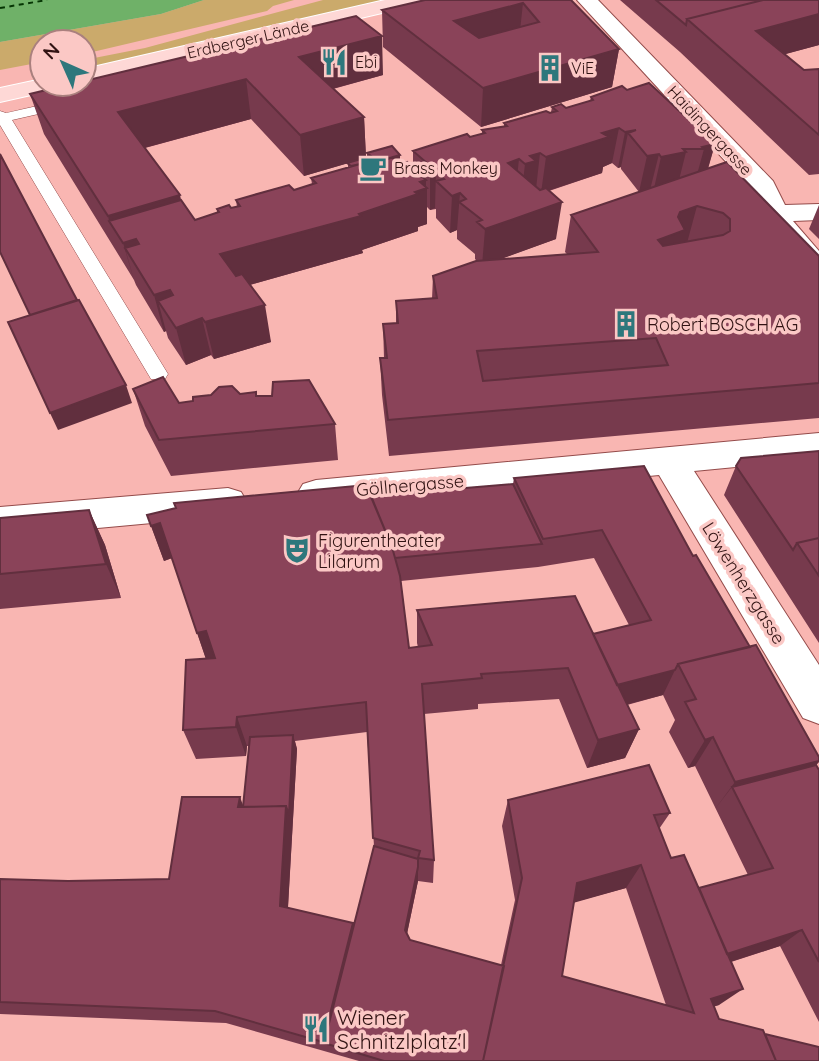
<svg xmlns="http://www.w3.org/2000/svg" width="819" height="1061" viewBox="0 0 819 1061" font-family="Quicksand,sans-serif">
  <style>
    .green { fill: #cbaa6b }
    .water { fill: #6fb168 }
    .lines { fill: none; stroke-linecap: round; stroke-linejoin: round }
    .ferry { stroke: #053503; stroke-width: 2; stroke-dasharray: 5 4.5; stroke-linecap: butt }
    .service-casing { stroke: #944b4a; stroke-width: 1 }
    .minor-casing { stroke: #944b4a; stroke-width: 2 }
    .primary-casing { stroke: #fff; stroke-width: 2 }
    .service { fill: #fff; fill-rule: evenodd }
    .minor { fill: #fff; fill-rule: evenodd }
    .primary { fill: #fed8d6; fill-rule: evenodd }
    .wall { fill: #773a4d; fill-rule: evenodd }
    .shaded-wall { fill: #612f3e }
    .building { fill: #8a4359; stroke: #612f3e; stroke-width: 2; fill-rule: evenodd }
    .labels { text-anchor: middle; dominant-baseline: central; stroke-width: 7; stroke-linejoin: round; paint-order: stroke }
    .far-street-label { font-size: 16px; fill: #311313; stroke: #fbc8c5 }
    .far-poi-label { font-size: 16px; fill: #311313; stroke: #fbc8c5; text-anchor: start }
    .poi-label { font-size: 18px; fill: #311313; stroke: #fbc8c5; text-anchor: start }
    .street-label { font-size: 18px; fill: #311313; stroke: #fbc8c5 }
    .near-poi-label { font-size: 21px; fill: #311313; stroke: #fbc8c5; text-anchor: start }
  </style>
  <rect width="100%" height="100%" fill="#f9b6b2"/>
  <!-- green -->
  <path class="green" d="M204,0H294L273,6L267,11L84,54V42H42V62L0,70V42L161,14Z
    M323,0H384L84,70V60L145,48Z"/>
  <!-- water -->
  <path class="water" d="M0,0H204L161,14L0,42Z"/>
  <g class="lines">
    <!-- ferry -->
    <path class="ferry" d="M0,8L47,0"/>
    <defs>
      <path id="service" d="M64,100L71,104L69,107L12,120L168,374L165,379H151L0,125V111L6,113Z"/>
      <path id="minor" d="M577,0H598L773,181L785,205L819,204V220L793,221L819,251V277L809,274L776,238L759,214L751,189Z
        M819,433V459L694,471L819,665V724L803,718L659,475L316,508L303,504L297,494L303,484L316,480Z
        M228,488L241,492L247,502L241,512L228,516L0,537V507Z"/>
      <path id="primary" d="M385,0H422L419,4L412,6L84,83V69Z
        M42,79V84H62L58,89L0,102V88Z"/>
    </defs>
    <!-- service casing -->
    <use href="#service" class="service-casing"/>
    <!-- minor casing -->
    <use href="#minor" class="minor-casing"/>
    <!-- primary casing -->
    <use href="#primary" class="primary-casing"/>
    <!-- service -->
    <use href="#service" class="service"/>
    <!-- minor -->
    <use href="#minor" class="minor"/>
    <!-- primary -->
    <use href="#primary" class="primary"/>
  </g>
  <!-- wall -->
  <path class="wall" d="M571,0L619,49L612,87L481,127L383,47L382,10Z
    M620,0H819V45L785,54L804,70L819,69V174L809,175L680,52Z
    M383,75L333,89L364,117L366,157H367V153L413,168V176V151L470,137L482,134V130L504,126V123L551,112L552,107L566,108L590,101L591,97L715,144L708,169L819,256V418L389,456L382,395L380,358H384L383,324L396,323V301L432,299L433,276L477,261L475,259V254L457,239V230L450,233L436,218V209L430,210L427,207V224L418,227V231L362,250L363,253L250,285L271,342L214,359L211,355L186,365L168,338L166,331L164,332L136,285L134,280L44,134L30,94L71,84ZM251,119L304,176L348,163V167L311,178L312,184L294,190L236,200L237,207L231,208L217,209V213L195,220L145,148ZM612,163L618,168L621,167V169L639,192L571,215L565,252L567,254L500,259L556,239L549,191L602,173L603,167Z
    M819,205V239L809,229Z
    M133,389L179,403L240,394L256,396L335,424L338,460L171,476L145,426Z
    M819,451V643L724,495L736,466Z
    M514,478L693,556L819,770V1022L780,946L731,962L719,1005L714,1006L719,1019L765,1034L819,1061H359L226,1023L0,1014V879L68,881L169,879L243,806L249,746H247L246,756L196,759L183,730L206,659L172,558L164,561L147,515L513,484ZM594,558L629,625L593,634L417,610V643L418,647L409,648L401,581L538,567ZM663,695L675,720L669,732L688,768L695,766L748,875L699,888L671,858L659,829L670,813L508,800L502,826L515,900L501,965L410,940L407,934L418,881L433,883L434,860L424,714L478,709V704L559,699L587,768L625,758L639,729L627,705ZM367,732L374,846L354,926L288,908L297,749L295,741ZM626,888L666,1005L562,976L574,902Z
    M89,510L105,545L121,598L0,609V518Z"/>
  <!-- shaded-wall -->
  <path class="shaded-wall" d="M785,0H819V45L746,65L755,33Z
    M523,3L519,40L453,58L454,21Z
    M382,36L383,75L302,97L299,57Z
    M619,49L612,87L481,127L483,88Z
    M246,79L251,119L129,152L118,112Z
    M364,117L366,158L304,176L300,135Z
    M619,128L612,163L603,167L602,173L541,193L546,157L602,133Z
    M636,130L628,133L621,167L618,168L625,132Z
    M715,144L704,181L695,182L704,149L702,147Z
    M686,152L677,188L653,193L661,157Z
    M540,153L536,189L521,200L525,164L530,156Z
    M659,154L650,190L639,192L647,156Z
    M400,155V164L354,169Z
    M519,159L515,196L508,163Z
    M413,168V196L420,182L426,180V188H427V224L418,227V231L362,250L363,253L228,291L220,254L359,214L407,170Z
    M436,172L435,208L430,210V173Z
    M460,193L457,230L450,233L452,196Z
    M180,195L189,236L139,244L136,239L146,276L125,248L134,280L123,243L109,221L108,216Z
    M562,202L556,239L482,266L485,229Z
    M697,206L687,243L675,267L658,240L678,217L680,212Z
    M170,290L180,326L202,318L211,355L186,365L176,328L158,301L166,331L164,332L154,295Z
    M265,305L271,342L214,359L205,322Z
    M126,385L132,403L58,430L50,413Z
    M89,510L105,545L121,598L106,564Z
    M160,523L172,558L164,561L151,526Z
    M206,631L217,663L208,665L197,633Z
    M675,670L663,695L605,710L614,686Z
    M237,717L247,746L246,756L236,727Z
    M639,729L625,758L587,768L598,740Z
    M293,735L297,749L287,923L280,906L286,806Z
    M713,737L695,766L688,768L705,740Z
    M819,761V762L796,788L732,787L715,809L735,782Z
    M240,797L247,816L238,807Z
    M641,865L626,888L566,905L577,883Z
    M418,867V881L405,943V930Z
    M353,923L356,939L324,1043L323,1042Z
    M802,930L780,946L705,970L723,955Z
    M743,989L719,1005L694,1013L711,999Z"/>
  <!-- building -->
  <path class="building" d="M425,0H571L619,49L483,88L382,10ZM523,3L539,22L479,38L454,21Z
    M656,0H763L687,19L686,25Z
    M763,0H819V14L756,31L804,70L819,69V135L687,19Z
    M356,16L382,36L299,57L364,117L300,135L246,79L118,112L180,195L108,216L30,94L71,84H84V81Z
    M649,83L715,144L702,147L704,149H683L686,152L661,157L659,154L647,156L628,133L636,130L625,132L619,128L602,133L609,137L546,157L540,153L530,156L536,161L525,164L519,159L508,163L540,190L546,188L562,202L485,229L477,222L482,220L459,202L466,199L460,193L452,196L436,181L444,179L436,172L430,173L421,165L427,163L413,151L467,134L470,137L485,133L482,130L507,126L504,123L546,111L550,113L557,111L552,107L561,104L566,108L593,100L591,97L622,86L627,90Z
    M392,146L400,155L363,166L360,164L351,166L347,163L371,156L367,153Z
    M0,154L77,300L30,315L0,252Z
    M393,157L401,164L407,162L413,168L407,170L414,177L420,175L426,180L420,182L427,188L415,192L418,194L359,214L361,216L220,254L236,276L242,274L265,305L205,322L202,318L176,328L158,301L173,295L170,290L154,295L125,248L139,244L136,239L123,243L109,221L181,200L195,220L219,212L217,209L229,205L231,208L240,206L236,200L289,185L294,190L316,183L311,178L360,164L365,168Z
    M727,162L819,256V383L388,420L380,358H387L383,324L398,323L396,301L437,298L433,276L476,261L598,252L571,215ZM697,206L723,213L730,219V231L723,235L663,246L658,240L685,230L678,217L680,212ZM656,338L668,365L483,381L477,351Z
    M79,300L126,385L50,413L8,322Z
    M163,377L179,403L193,401V397L211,395L219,387L232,386L240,394L256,392V396H272L273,382L309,380L335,424L159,440L133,389Z
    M819,451V538L797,543L793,550L736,466L741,458Z
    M644,466L693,556L696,555L750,647L678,664L675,670L617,685L593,634L651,620L602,530L543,539L514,478Z
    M513,484L542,544L395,558L392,547L371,496Z
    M366,485L392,547L400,576L409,648L432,645L417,610L575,596L639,729L598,740L568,668L481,674L482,678L422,684L434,860L418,858L420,851L373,838L366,702L237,717L236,727L183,730L186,660L215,658L206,631L197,633L160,523L151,526L147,515L176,508L174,503Z
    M89,510L106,564L0,574V518Z
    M819,538V576L797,543Z
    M756,645L819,757V761L735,782L713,737L705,740L685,702L696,699L678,664Z
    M293,735L289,815L286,806L243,807L250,737Z
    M649,765L670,813L654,815L671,858L684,855L743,989L711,999L719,1019L763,1030L776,1061H483L522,878L508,800ZM641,865L694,1013L562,976L577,883Z
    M816,765L819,770V962L802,930L727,954L699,888L773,868L732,787Z
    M182,797H240L238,807L286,806L280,906L353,923L323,1042L215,1011L0,1002V879L68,881L169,879Z
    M374,846L418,859V867L405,930L410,940L504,966L483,1061H384L324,1043Z
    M765,1034L819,1047V1061H776Z"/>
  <!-- icons -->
  <defs>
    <symbol id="restaurant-bare" viewBox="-9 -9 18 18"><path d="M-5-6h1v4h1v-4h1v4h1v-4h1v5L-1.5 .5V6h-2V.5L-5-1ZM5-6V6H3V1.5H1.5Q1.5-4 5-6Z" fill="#2e777c" stroke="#fbc8c5" stroke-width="2.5" paint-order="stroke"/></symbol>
    <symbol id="building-bare" viewBox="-9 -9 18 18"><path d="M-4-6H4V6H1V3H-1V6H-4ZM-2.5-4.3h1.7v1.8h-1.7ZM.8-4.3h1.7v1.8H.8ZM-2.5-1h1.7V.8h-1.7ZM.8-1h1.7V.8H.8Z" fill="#2e777c" stroke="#fbc8c5" stroke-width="2.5" paint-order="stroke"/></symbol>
    <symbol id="cafe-bare" viewBox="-9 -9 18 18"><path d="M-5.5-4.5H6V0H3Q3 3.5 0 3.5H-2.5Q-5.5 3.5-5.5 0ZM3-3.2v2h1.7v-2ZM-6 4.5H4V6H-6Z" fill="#2e777c" stroke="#fbc8c5" stroke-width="2.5" paint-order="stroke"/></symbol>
    <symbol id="theatre-bare" viewBox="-9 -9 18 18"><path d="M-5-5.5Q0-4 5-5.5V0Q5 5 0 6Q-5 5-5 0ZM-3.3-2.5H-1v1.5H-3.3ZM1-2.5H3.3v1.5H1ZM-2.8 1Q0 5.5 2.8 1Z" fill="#2e777c" stroke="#fbc8c5" stroke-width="2.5" paint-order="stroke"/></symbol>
  </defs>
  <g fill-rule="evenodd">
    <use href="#restaurant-bare" x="315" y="43" width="38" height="38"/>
    <use href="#building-bare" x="531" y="49" width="38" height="38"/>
    <use href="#cafe-bare" x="354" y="149" width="38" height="38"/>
    <use href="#building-bare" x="607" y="305" width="38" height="38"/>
    <use href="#theatre-bare" x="278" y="531" width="38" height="38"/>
    <use href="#restaurant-bare" x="297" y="1010" width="38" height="38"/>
  </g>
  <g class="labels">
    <!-- far-street labels -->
    <g class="far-street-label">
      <text transform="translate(248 39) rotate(-13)">Erdberger Lände</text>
      <text transform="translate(710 130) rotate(47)">Haidingergasse</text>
    </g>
    <!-- far-poi labels -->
    <g class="far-poi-label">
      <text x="355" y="62">Ebi</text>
      <text x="571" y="68">ViE</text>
      <text x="394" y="168">Brass Monkey</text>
    </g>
    <!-- poi labels -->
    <g class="poi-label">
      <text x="647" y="324">Robert BOSCH AG</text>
      <text x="318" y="540">Figurentheater<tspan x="318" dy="21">Lilarum</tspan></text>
    </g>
    <!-- street labels -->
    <g class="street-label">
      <text transform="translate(410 485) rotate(-5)">Göllnergasse</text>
      <text transform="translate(744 583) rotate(58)">Löwenherzgasse</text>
    </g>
    <!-- near-poi labels -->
    <g class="near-poi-label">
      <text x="337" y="1017">Wiener<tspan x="337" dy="24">Schnitzlplatz'l</tspan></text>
    </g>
  </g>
  <!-- north arrow -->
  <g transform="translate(63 63) rotate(315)"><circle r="33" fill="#fbc8c5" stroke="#aa807e" stroke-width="2"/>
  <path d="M0-5L12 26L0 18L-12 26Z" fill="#2e777c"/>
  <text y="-10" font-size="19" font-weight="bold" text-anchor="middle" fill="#311313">N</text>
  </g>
</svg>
